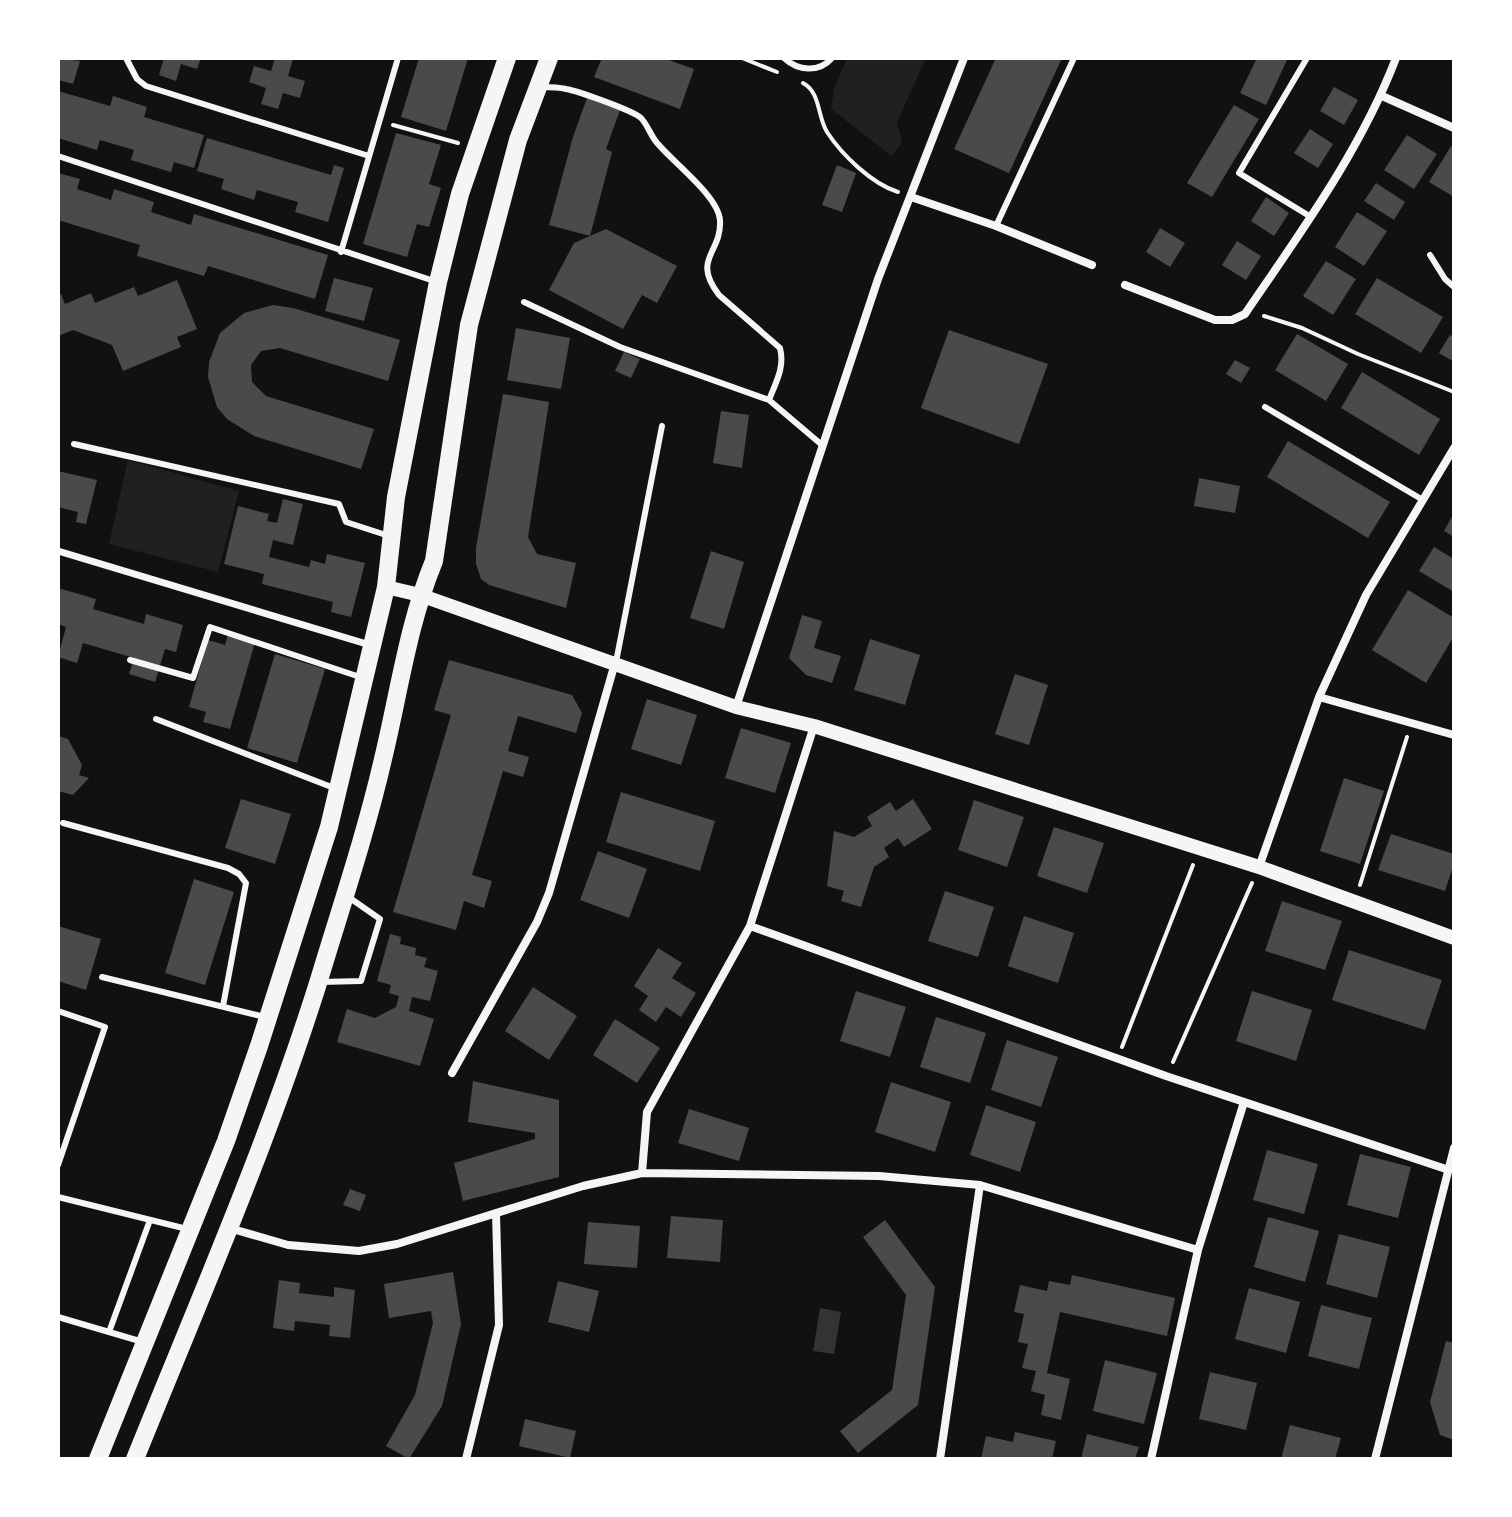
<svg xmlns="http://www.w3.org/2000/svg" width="1512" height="1517" viewBox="0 0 1512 1517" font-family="Rubik,sans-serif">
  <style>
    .green { fill: #202020 }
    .water { fill: #333 }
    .building { fill: #4a4a4a }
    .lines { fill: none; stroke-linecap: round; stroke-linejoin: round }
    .path { stroke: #f5f5f5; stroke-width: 4 }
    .service { stroke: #f5f5f5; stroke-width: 6 }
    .pedestrian { stroke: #f5f5f5; stroke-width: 7 }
    .minor { stroke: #f5f5f5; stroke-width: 8 }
    .tertiary { stroke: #f5f5f5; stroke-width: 14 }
    .primary { stroke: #f5f5f5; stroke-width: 18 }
  </style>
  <rect width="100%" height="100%" fill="#111"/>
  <!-- green -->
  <path class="green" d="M847,58H926L897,122L902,142L892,156L831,109L834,89Z
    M128,460L239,491L218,572L109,544Z"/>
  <!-- water -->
  <path class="water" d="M820,1308L841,1312L834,1354L813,1351Z"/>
  <!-- building -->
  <path class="building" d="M58,58L80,61L73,84L58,80Z
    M164,58H201L197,69L181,64L176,81L159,75Z
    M275,58L293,59L288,76L305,81L300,98L283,93L278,109L261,104L266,88L249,82L254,66L271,71Z
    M419,58H468L446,131L401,117Z
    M602,58H663L694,69L680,109L594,77Z
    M996,58H1062L1009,173L954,149Z
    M1257,58H1288L1266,105L1240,93Z
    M1334,87L1358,100L1344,125L1320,111Z
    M58,91L110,106L113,96L147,107L144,117L204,135L194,168L174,162L171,172L131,160L134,150L100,140L97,150L58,138Z
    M587,98L620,110L606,149L612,152L590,236L549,225L573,137Z
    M1234,105L1259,119L1212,197L1187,183Z
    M1310,129L1333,144L1318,168L1294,153Z
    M396,133L441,145L429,184L441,188L429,227L417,224L407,257L363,244Z
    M1407,135L1437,154L1414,189L1384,170Z
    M207,138L331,175L334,165L344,168L328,222L295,212L298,202L257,190L254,200L221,189L224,179L197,171Z
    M1451,146L1454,148V197L1429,182Z
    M837,165L856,173L842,212L822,205Z
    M58,173L80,179L77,189L111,200L114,189L154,202L151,212L191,225L194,214L328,255L315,299L208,266L204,276L137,256L140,245L58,220Z
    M1376,183L1405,202L1394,220L1364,201Z
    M1266,197L1289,213L1274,236L1251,221Z
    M1357,212L1387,231L1364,266L1335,247Z
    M1160,228L1185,243L1170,267L1146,252Z
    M606,229L677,266L657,303L642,295L623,329L549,290L574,243Z
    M1237,241L1261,256L1246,280L1222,265Z
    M1326,261L1356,279L1333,315L1303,296Z
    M334,278L373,288L364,321L325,311Z
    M1377,278L1443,317L1421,353L1355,314Z
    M177,280L197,329L177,337L181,347L123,371L112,345L73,330L58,336V296L61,294L65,304L91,293L95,303L134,287L138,296Z
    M273,305L293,308L400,340L388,381L280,348L261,351L251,365L252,382L266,396L374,429L361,469L254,436L227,419L217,407L208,377L209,362L220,333L244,313Z
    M516,328L570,338L561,389L507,380Z
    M949,330L1048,364L1019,444L921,408Z
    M1297,334L1348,364L1326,401L1275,370Z
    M1450,335L1454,337V362L1439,353Z
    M624,352L640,359L631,378L615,371Z
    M1235,360L1250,368L1241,383L1226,374Z
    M1362,372L1440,419L1419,455L1341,408Z
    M503,394L549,402L528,537L537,554L576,563L566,608L489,585L481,579L476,564V548Z
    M721,411L749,415L742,468L713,463Z
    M1288,441L1390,502L1368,538L1267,477Z
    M58,471L97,480L86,524L76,522L78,512L58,507Z
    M1199,478L1240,486L1235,513L1194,506Z
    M283,499L303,504L293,545L273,540L269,557L309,567L311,560L325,564L327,554L365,563L351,617L331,612L333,602L262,584L264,574L224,564L238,506L269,514L267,521L277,523Z
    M1454,513V537L1444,531Z
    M1434,547L1454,559V592L1419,571Z
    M711,551L744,562L724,629L690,618Z
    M58,588L96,599L93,609L144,624L146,614L183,625L176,652L165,649L155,682L129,674L134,658L83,643L77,663L58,657L66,627L58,624Z
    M1408,590L1454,618V636L1426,683L1372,650Z
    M802,615L822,621L814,648L841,656L832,683L806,675L789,658Z
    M228,634L255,642L230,729L203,722L206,712L189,707L208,640L225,645Z
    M870,639L920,655L905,705L854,690Z
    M275,654L325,669L297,763L247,748Z
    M449,660L572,695L582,713L576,733L518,716L508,751L529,757L523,777L503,771L472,875L492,881L484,908L464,901L456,930L393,912L451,715L434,710Z
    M1015,674L1048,685L1029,745L995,734Z
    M647,699L697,715L681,765L631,749Z
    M741,728L791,743L775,793L725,778Z
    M58,736L68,739L82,765L79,775L89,778L73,795L58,791Z
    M1344,778L1384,791L1360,864L1320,851Z
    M621,792L715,821L700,871L606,842Z
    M241,799L291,814L275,864L225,848Z
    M913,799L932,829L904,847L898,838L884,848L889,857L874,867L861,907L841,901L844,891L827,886L834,831L854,837L872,826L867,817L890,802L896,811Z
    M974,800L1024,817L1007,867L958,850Z
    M1054,827L1104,843L1087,893L1037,876Z
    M1391,834L1454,854V863L1445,891L1378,870Z
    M598,851L647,869L629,918L580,900Z
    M194,879L234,892L205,985L165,973Z
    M945,891L994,907L978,957L928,941Z
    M1282,901L1342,921L1325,970L1265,951Z
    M1024,916L1074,933L1058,983L1008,966Z
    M58,926L101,939L86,990L58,981Z
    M390,934L401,937L400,944L416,948L415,955L427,958L424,967L438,971L430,1001L412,997L409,1011L434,1019L420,1066L337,1042L347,1009L375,1018L396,1007L399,996L389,993L391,985L377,981Z
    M658,948L682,963L672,978L696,993L681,1017L666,1007L656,1022L639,1010L648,996L634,986Z
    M1349,950L1442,980L1425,1030L1332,1000Z
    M533,987L577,1016L549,1060L505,1031Z
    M856,991L906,1007L890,1057L840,1041Z
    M1252,991L1312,1010L1296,1061L1236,1041Z
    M936,1017L986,1033L970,1083L920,1067Z
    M615,1019L660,1048L637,1083L593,1055Z
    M1007,1040L1058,1057L1041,1107L991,1090Z
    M473,1081L559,1100V1177L463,1201L454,1163L535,1139V1133L468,1122Z
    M891,1082L951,1102L935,1152L875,1132Z
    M986,1105L1036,1122L1020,1172L970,1155Z
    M689,1109L749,1128L739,1161L678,1143Z
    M1267,1150L1318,1164L1304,1214L1253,1200Z
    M1360,1154L1411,1167L1398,1218L1347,1205Z
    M350,1189L366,1195L360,1211L343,1205Z
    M671,1216L723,1220L720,1262L667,1258Z
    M1268,1217L1319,1231L1305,1282L1254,1267Z
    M885,1220L935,1287L918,1405L858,1453L840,1431L892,1390L906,1295L863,1237Z
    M588,1222L640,1226L637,1268L584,1264Z
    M1339,1234L1390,1247L1377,1298L1326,1284Z
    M453,1272L461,1324L442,1406L409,1459L386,1446L415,1395L433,1323L431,1311L389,1318L384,1284Z
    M1072,1275L1175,1298L1167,1336L1060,1312L1047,1373L1070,1379L1061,1420L1041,1415L1045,1395L1031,1391L1036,1371L1022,1368L1028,1344L1018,1342L1024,1314L1014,1312L1020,1285L1047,1291L1049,1281L1070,1285Z
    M279,1280L300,1283L299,1293L334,1297V1287L355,1290L350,1338L329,1336L330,1325L295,1321L294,1331L273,1328Z
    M558,1281L599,1291L589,1332L548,1322Z
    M1249,1288L1300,1302L1286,1353L1235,1339Z
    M1321,1305L1372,1318L1359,1369L1308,1356Z
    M1446,1341L1454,1343V1440L1440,1435L1430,1402Z
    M1105,1360L1157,1373L1144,1424L1093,1411Z
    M1210,1372L1257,1383L1246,1430L1199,1419Z
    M525,1419L576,1431L570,1458L519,1446Z
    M1290,1425L1341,1438L1335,1459H1281Z
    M1015,1432L1056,1441L1052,1459H981L986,1436L1013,1442Z
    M1087,1434L1139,1447L1135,1459H1081Z"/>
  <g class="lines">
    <!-- path -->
    <path class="path" d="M742,58L777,72
      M803,83C821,93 817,116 827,132C842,155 872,184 898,192
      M393,125L458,143
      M1264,316L1302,328L1358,354L1454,392
      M1360,885L1407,737
      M1122,1047L1193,865
      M1173,1062L1252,883"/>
    <!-- service -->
    <path class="service" d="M126,58L137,79L146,86L369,156
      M784,58C798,71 819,73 832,58
      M1307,58L1239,173L1311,217
      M541,87C550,87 558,87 566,89C578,91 634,111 641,118C648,125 651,137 658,144C674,163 718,196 720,220C722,254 691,258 719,295L780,348C785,367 776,382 769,400
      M58,156L434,281
      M996,226L1074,58
      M341,252L398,58
      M1430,255L1445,279L1454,287
      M524,302L620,347L769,400L822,445
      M1265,407L1423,500
      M74,444L339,504L346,522L389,536
      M130,660L193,678L210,627L363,678
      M616,662L662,426
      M156,719L334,788
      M63,823L228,868L239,874L246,883L223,1006
      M102,977L265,1017
      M321,982L361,981L380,919L347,896
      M58,1011L105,1027L58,1165
      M58,1197L187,1229
      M58,1317L143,1342
      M109,1332L150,1220"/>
    <!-- pedestrian -->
    <path class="pedestrian" d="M58,551L370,645"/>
    <!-- minor -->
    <path class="minor" d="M1382,96L1454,128
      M911,197L996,226L1092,265
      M1125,285L1215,320H1232L1245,314C1300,233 1361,150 1396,58
      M1319,697L1454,735
      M736,707L878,279L964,58
      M1259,867L1319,697L1366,595L1454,448
      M750,926L1166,1076L1449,1170
      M452,1073L537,922L549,893L615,663
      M642,1173L647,1112L750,926L814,726
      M229,1228L288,1245L359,1251L397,1244L583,1186L642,1173L879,1176L980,1185L1198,1250
      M466,1459L499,1325L496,1213
      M940,1459L980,1185
      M1151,1459L1198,1250L1244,1102
      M1375,1459L1454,1148"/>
    <!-- tertiary -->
    <path class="tertiary" d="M386,587L420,595L736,707L814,726L1259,867L1454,938"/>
    <!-- primary -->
    <path class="primary" d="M98,1459L226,1141L259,1046L329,827L386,587L396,497L438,282L460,194L507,58
      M135,1459C199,1300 268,1143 319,980C341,907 366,833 383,759C399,693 408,624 434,561L469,325L518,140L549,58"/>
  </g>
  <!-- border -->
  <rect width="1512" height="1517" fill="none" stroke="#ffffff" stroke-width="120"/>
</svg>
